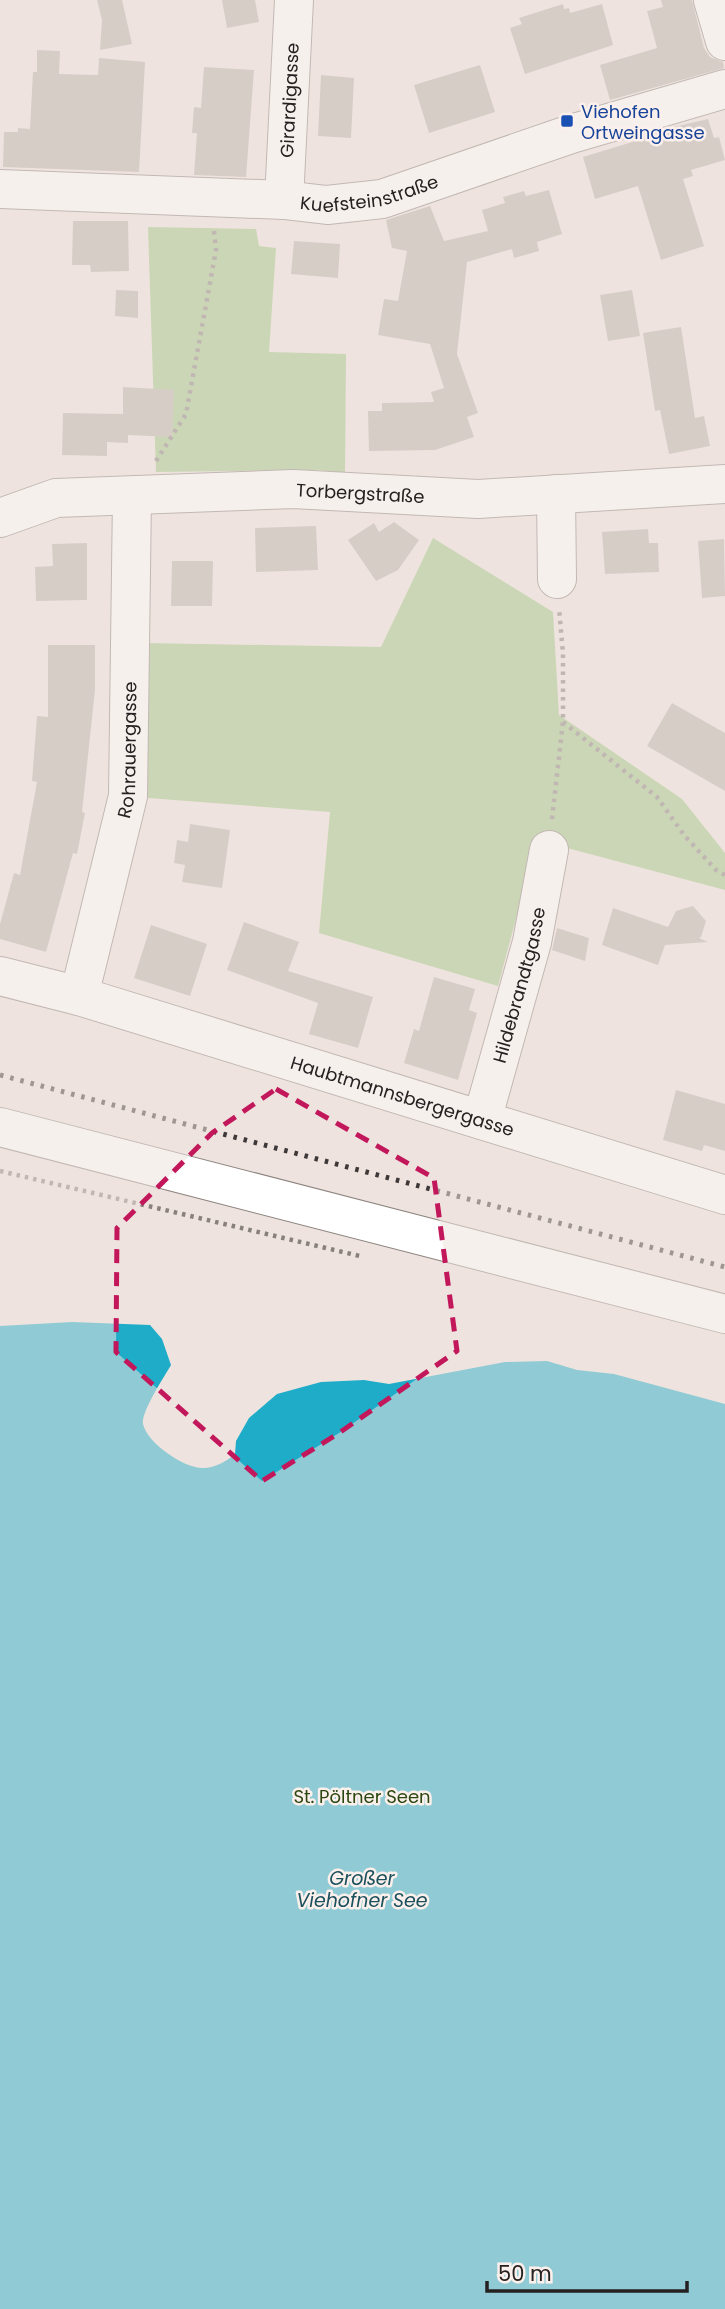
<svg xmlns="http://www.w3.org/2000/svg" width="725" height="2309" viewBox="0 0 725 2309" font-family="Poppins,sans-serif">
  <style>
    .green { fill: #a0c685 }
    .water { fill: #1eacc8 }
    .building { fill: #bbb1ac }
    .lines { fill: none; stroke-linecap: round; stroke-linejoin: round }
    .minor-casing { stroke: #8d847f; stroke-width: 40 }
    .path { stroke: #88807d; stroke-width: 4.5; stroke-dasharray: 3.5 5; stroke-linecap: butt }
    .minor { stroke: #fff; stroke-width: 38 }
    .rail { stroke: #3e3938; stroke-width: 5; stroke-dasharray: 3.5 7; stroke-linecap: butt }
    .marked { fill: none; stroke: #c2185b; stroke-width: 5; stroke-dasharray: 14 9; stroke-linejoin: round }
    .transit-dot { fill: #1a4fb4; stroke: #fbf0ec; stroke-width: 2.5 }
    .labels { text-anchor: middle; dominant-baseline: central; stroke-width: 5; stroke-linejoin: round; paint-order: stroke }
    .street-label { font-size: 18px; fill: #252120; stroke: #fbf0ec }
    .transit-label { font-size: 18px; fill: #164399; stroke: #fbf0ec; text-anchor: start }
    .park-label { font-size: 18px; fill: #2b470f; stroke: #fbf0ec }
    .water-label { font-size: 19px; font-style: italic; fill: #1b505d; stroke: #fbf0ec }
  </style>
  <rect width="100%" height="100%" fill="#eee3de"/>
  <!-- green -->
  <path class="green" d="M148,227L256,229L259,246L276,248L269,352L346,354L345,474L319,470L156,472Z
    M433,538L553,612L559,715L682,799L725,853V890L537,840L498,986L319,933L330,812L148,798L143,643L381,647Z"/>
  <!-- water -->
  <path class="water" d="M72,1322L150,1325L162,1339L171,1365C164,1377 141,1412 143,1424C147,1443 183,1467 201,1468C214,1469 227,1461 235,1454L236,1441L249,1418L277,1394L321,1382L364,1380L389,1384L505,1362L547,1361L577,1370L614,1374L725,1404V2309H0V1326Z"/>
  <!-- building -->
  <path class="building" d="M97,0H122L132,44L100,50L102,20Z
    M222,0H255L259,22L227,28Z
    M661,0H692L704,48L710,57L723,62L724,68L610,100L600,65L657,48L647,11L663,7Z
    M563,4L564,9L569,8L570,13L602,4L613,45L525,74L510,28L522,24L519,18Z
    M37,50L60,51L59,74L98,75L99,58L145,62L139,172L3,167L4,132H18V128L30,129L33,72H37Z
    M480,65L495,112L429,133L414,85Z
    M204,67L254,70L246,177L194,175L197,133H192L194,107L201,108Z
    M321,75L354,78L351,138L318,136Z
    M708,119L714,138L719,137L725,160L691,170L693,176L683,179L704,246L661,260L638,186L595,199L583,157L662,133L661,130Z
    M549,190L562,234L537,242L539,251L514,258L512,249L467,262L457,354L478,413L467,417L474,437L435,450L369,451L368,411H382V403L434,402L431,392L444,388L430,344L378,335L384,299L398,301L407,251L392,248L386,220L430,206L444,241L488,231L482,210L505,203L503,197L524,191L526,196Z
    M73,221H128L129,271L91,272L90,265H72Z
    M294,241L340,244L338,278L291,274Z
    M116,290L138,291V318L115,316Z
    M632,290L640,336L608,341L600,295Z
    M681,327L695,418L704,416L710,446L669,454L660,410L655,411L643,333Z
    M123,387L174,390L172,437L128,435V443L107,442V456L62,455L63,413L123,414Z
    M394,522L419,540L398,570L376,581L348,540L374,523L379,532Z
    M316,526L318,570L256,572L255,528Z
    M648,529L649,543H658L659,572L605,574L602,532Z
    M724,539L725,596L702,598L698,541Z
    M87,543V600L36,601L35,567L53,566L52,544Z
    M172,561H213L212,606H171Z
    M48,645H95V690L82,812L85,813L77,854L73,853L46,952L0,939V924L14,873L20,875L37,782L32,781L37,716L48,717Z
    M672,703L725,733V791L647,746Z
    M190,824L230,830L222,888L182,882L185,865L174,863L177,840L188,842Z
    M693,906L706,921L701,937L699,938L708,942L665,945L658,965L602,945L613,908L668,927L676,911Z
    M244,922L299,942L288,971L373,997L358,1048L309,1034L318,1003L227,970Z
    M151,925L207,944L190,996L134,978Z
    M557,928L589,938L585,961L552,950Z
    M434,977L475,989L469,1010L477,1013L458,1080L404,1063L414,1029L419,1031Z
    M676,1090L725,1104V1151L704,1145L702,1151L663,1140Z"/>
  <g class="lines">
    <defs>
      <g id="minor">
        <path d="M713,0L725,41"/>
        <path id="s1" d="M0,189L284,200L327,205L382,199L571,134L725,89"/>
        <path id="s2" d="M284,200L294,0"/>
        <path d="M556,494L557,579"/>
        <path id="s3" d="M0,518L56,498L293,489L478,499L725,484"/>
        <path id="s4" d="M0,976L79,996L725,1195"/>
        <path id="s5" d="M79,996L128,796L132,496"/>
        <path id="s6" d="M482,1120L532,942L549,850"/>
        <path d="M0,1127L725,1314"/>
      </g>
    </defs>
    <!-- minor casing -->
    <use href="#minor" class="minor-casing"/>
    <!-- path -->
    <path class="path" d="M156,461L186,414L216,250L214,230
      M563,722L657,797L684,835L716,870L725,875
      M552,819L563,722V654L559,608
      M0,1171L364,1257"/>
    <!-- minor -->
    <use href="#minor" class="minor"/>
    <!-- rail -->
    <path class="rail" d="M0,1075L725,1267"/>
  </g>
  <!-- marked area -->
  <path d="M0 0H725V2309H0ZM276,1089L434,1178L457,1351L339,1433L262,1481L116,1352L117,1228L212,1133Z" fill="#eee3de" fill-opacity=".55" fill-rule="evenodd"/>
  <path class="marked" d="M276,1089L434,1178L457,1351L339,1433L262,1481L116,1352L117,1228L212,1133Z"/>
  <!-- markers -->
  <rect class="transit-dot" x="560" y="114" width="14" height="14" rx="3.5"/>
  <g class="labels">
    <!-- street labels -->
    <g class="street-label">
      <text stroke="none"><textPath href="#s2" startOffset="100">Girardigasse</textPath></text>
      <text stroke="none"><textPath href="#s1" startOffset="371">Kuefsteinstraße</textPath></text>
      <text stroke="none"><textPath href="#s3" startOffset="364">Torbergstraße</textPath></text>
      <text stroke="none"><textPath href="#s5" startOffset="252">Rohrauergasse</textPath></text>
      <text stroke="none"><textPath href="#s6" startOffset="140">Hildebrandtgasse</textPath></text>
      <text stroke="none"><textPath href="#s4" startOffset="420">Haubtmannsbergergasse</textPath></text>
    </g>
    <!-- transit labels -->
    <g class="transit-label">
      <text x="581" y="111">Viehofen<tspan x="581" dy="21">Ortweingasse</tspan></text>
    </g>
    <!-- park labels -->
    <g class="park-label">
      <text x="362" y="1796">St. Pöltner Seen</text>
    </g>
    <!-- water labels -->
    <g class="water-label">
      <text x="362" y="1878">Großer<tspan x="362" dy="22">Viehofner See</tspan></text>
    </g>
  </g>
  <!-- scale -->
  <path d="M487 2281v10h200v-10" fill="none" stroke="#252120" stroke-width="3.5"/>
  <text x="498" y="2281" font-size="21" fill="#252120" stroke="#fbf0ec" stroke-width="5" paint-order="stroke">50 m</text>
</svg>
